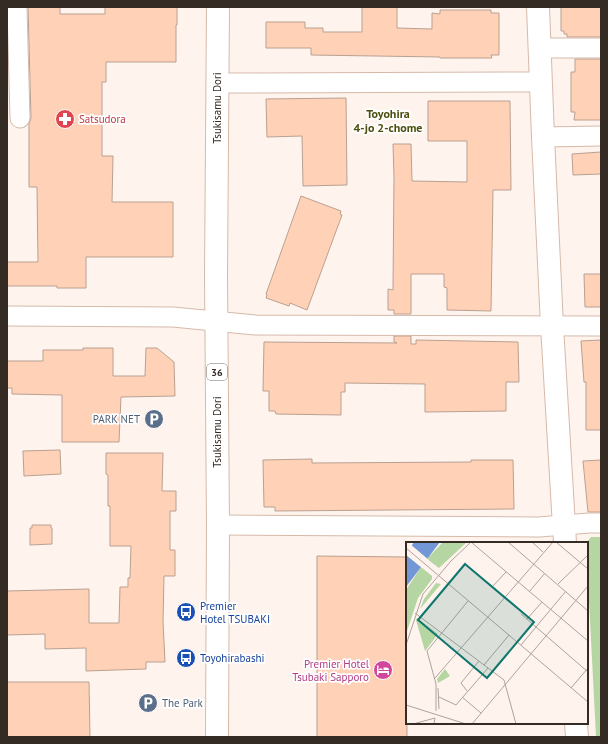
<svg xmlns="http://www.w3.org/2000/svg" width="608" height="744" viewBox="0 0 608 744" font-family="'PT Sans',sans-serif">
  <style>
    .green { fill: #b5d6a2 }
    .building { fill: #ffd2b8; stroke: #baa091 }
    .lines { fill: none; stroke-linecap: round; stroke-linejoin: round }
    .minor-casing { stroke: #d5baaa; stroke-width: 21 }
    .tertiary-casing { stroke: #d5baaa; stroke-width: 24 }
    .trunk-casing { stroke: #d5baaa; stroke-width: 24 }
    .minor { stroke: #fff; stroke-width: 19 }
    .tertiary { stroke: #fff; stroke-width: 22 }
    .trunk { stroke: #fff; stroke-width: 22 }
    .labels { text-anchor: middle; dominant-baseline: central; stroke-width: 3.5; stroke-linejoin: round; paint-order: stroke }
    .shield { fill: #fff; stroke: #726b66; stroke-width: 1 }
    .shield-label { font-size: 10px; font-weight: bold; fill: #352b25 }
    .street-label { font-size: 11px; fill: #352b25; stroke: #fff }
    .health-label { font-size: 11px; fill: #be3a42; stroke: #fff; text-anchor: start }
    .service-label { font-size: 11px; fill: #4e5e75; stroke: #fff; text-anchor: end }
    .transit-label { font-size: 11px; fill: #164399; stroke: #fff; text-anchor: start }
    .hotel-label { font-size: 11px; fill: #b23c85; stroke: #fff; text-anchor: end }
    .neighbourhood-label { font-size: 12px; font-weight: bold; fill: #4d4d0f; stroke: #fff }
    .inset-road { fill: none; stroke: #aea39d; stroke-width: 1 }
    .view { fill: #0f766e; fill-opacity: 0.15; stroke: #0f766e; stroke-width: 2 }
    .inset-edge { fill: none; stroke: #352b25; stroke-width: 2 }
  </style>
  <rect width="100%" height="100%" fill="#fef3ed"/>
  <!-- green -->
  <path class="green" d="M591,537H601V737H596L587,562L586,543Z"/>
  <!-- building -->
  <path class="building" d="M28,7H60V14H105V7H177V25H176V62H106V82H102V156H113L112,202H173V257H86V288H57V286H7V262H38L37,187H29V124L31,118Z
    M362,7H397V28L432,29V13L440,14V10H491V13H499V55H491L492,58H440V57L311,55V48H266V22H305V28H323V32H362Z
    M561,7H601V37H567V34H564V31H561Z
    M575,59H601V120H574L575,112H571V72H575Z
    M346,98L347,185L303,186L302,136L267,137L266,99Z
    M428,101H510L511,190H493L491,311L447,310V288L444,287V274H411V314H394V310H388V289L393,290L394,177L393,144H411L412,181L467,182V141H428Z
    M601,152V174L573,175L572,154Z
    M301,196L341,211L340,214L342,215L307,310L290,303L289,306L266,298L267,295L266,294Z
    M584,274H601V307H585Z
    M394,336H411V344H416V340L518,342L519,382H506V411L425,412V384L345,383V392H341V415L276,414L275,411H269V391H263L264,342L397,343L394,342Z
    M601,340V430H586V382H584L581,341Z
    M83,348H113V376H145L146,348H157L174,362L175,396L121,397L119,442H62V395L12,394V388H7V361H43V350H83Z
    M60,450L61,474L24,476L23,451Z
    M106,453H163L162,491H176V511H170V550H175V576H164L163,622L165,662H146V669L86,671V648L45,649V634L7,635V591L89,589V623H119L120,587H128V578H130L131,546H110V506H108V475L106,474Z
    M312,459V463L471,462V460H513L514,509L275,511V507H264L263,460Z
    M601,460V512H588L583,461Z
    M32,525H51V528H52V544L30,545V528H32Z
    M317,556L407,557V640H406L407,737H317Z
    M7,682H89L90,737H7Z"/>
  <g class="lines">
    <defs>
      <path id="minor" d="M17,7L20,118
        M540,48H601
        M217,83L540,82
        M543,137L601,136
        M7,316L173,317L255,325L601,326
        M218,525L539,527L589,523H601"/>
      <path id="tertiary" d="M538,7L543,137L552,326L565,543
        M576,723L577,737"/>
      <path id="trunk" d="M217,737L218,525L216,275L218,7"/>
    </defs>
    <!-- minor casing -->
    <use href="#minor" class="minor-casing"/>
    <!-- tertiary casing -->
    <use href="#tertiary" class="tertiary-casing"/>
    <!-- trunk casing -->
    <use href="#trunk" class="trunk-casing"/>
    <!-- minor -->
    <use href="#minor" class="minor"/>
    <!-- tertiary -->
    <use href="#tertiary" class="tertiary"/>
    <!-- trunk -->
    <use href="#trunk" class="trunk"/>
  </g>
  <!-- icons -->
  <defs>
    <symbol id="pharmacy-disc" viewBox="-11 -11 22 22"><circle r="9.5" fill="#e0444e" stroke="#fff"/><path d="M-2-6h4v4h4v4h-4v4h-4v-4h-4v-4h4Z" fill="#fff"/></symbol>
    <symbol id="parking-disc" viewBox="-11 -11 22 22"><circle r="9.5" fill="#5c6f8a" stroke="#fff"/><path d="M-3.5-5.5H1a3.5 3.5 0 0 1 0 7H-1V5.5H-3.5ZM-1-3.4V-.6H.8a1.4 1.4 0 0 0 0-2.8Z" fill="#fff"/></symbol>
    <symbol id="bus-disc" viewBox="-11 -11 22 22"><circle r="9.5" fill="#1a4fb4" stroke="#fff"/><path d="M-5-6H5V4H4V6H2V4H-2V6H-4V4H-5ZM-3.5-4V0h7V-4ZM-3.5 1.2v1.5H-2V1.2ZM2 1.2v1.5H3.5V1.2Z" fill="#fff"/></symbol>
    <symbol id="hotel-disc" viewBox="-11 -11 22 22"><circle r="9.5" fill="#d1479c" stroke="#fff"/><path d="M-6-4.5h1.5V1H6V5H4.5V3h-9V5H-6ZM-4 0a1.8 1.8 0 1 1 3.6 0ZM.5 0V-2.5h3Q6-2.5 6 0Z" fill="#fff"/></symbol>
  </defs>
  <g fill-rule="evenodd">
    <use href="#pharmacy-disc" x="54" y="108" width="22" height="22"/>
    <use href="#parking-disc" x="143" y="408" width="22" height="22"/>
    <use href="#bus-disc" x="175" y="601" width="22" height="22"/>
    <use href="#bus-disc" x="175" y="647" width="22" height="22"/>
    <use href="#hotel-disc" x="372" y="659" width="22" height="22"/>
    <use href="#parking-disc" x="137" y="692" width="22" height="22"/>
  </g>
  <g class="labels">
    <!-- shield labels -->
    <rect class="shield" x="207" y="364" width="20" height="16" rx="3"/>
    <g class="shield-label">
      <text x="217" y="372">36</text>
    </g>
    <!-- street labels -->
    <g class="street-label">
      <text transform="translate(217 108) rotate(-90)">Tsukisamu Dori</text>
      <text transform="translate(217 432) rotate(-90)">Tsukisamu Dori</text>
    </g>
    <!-- health labels -->
    <g class="health-label">
      <text x="79" y="119">Satsudora</text>
    </g>
    <!-- service labels -->
    <g class="service-label">
      <text x="140" y="419">PARK NET</text>
      <text x="162" y="703" text-anchor="start">The Park</text>
    </g>
    <!-- transit labels -->
    <g class="transit-label">
      <text x="200" y="606">Premier<tspan x="200" dy="13">Hotel TSUBAKI</tspan></text>
      <text x="200" y="658">Toyohirabashi</text>
    </g>
    <!-- hotel labels -->
    <g class="hotel-label">
      <text x="369" y="664">Premier Hotel<tspan x="369" dy="13">Tsubaki Sapporo</tspan></text>
    </g>
    <!-- neighbourhood labels -->
    <g class="neighbourhood-label">
      <text x="388" y="113">Toyohira<tspan x="388" dy="14">4-jo 2-chome</tspan></text>
    </g>
  </g>
  <!-- overview -->
  <g transform="translate(406 542)">
    <rect width="182" height="182" fill="#fef3ed"/>
    <path d="M37,0H61L33,26L21,17ZM15,25L26,34V37L12,56L0,92V48ZM30,41L35,42L14,67L18,57ZM11,76L32,92L19,109L10,78ZM39,127L44,134L32,141L31,137Z" fill="#b5d6a2"/>
    <path d="M8,0H34L0,45V13Z" fill="#7297d6"/>
    <path d="M4,2L23,18L16,26L0,13Z" fill="#fef3ed"/>
    <path class="inset-road" d="M65,0L182,99M102,0L182,69M126,0L137,10M150,0L182,27M0,6L182,160M152,42L182,13M87,44L100,30M123,50L139,31M9,71L98,138L110,182M115,72L182,130M121,77L136,60M0,103L17,52L45,19L65,0M115,103L160,49M78,123L103,93M29,136L147,0M32,146L33,167M165,146L182,126M61,149L55,141L73,119M33,155L50,163L82,126M56,155L75,171M0,163L60,182M30,169V142L21,109L62,59M7,182L29,176L28,182M66,182L182,44"/>
    <path class="view" d="M59,22L128,80L81,136L12,78Z"/>
    <rect width="182" height="182" class="inset-edge"/>
  </g>
  <!-- border -->
  <rect width="608" height="744" fill="none" stroke="#352b25" stroke-width="16"/>
</svg>
